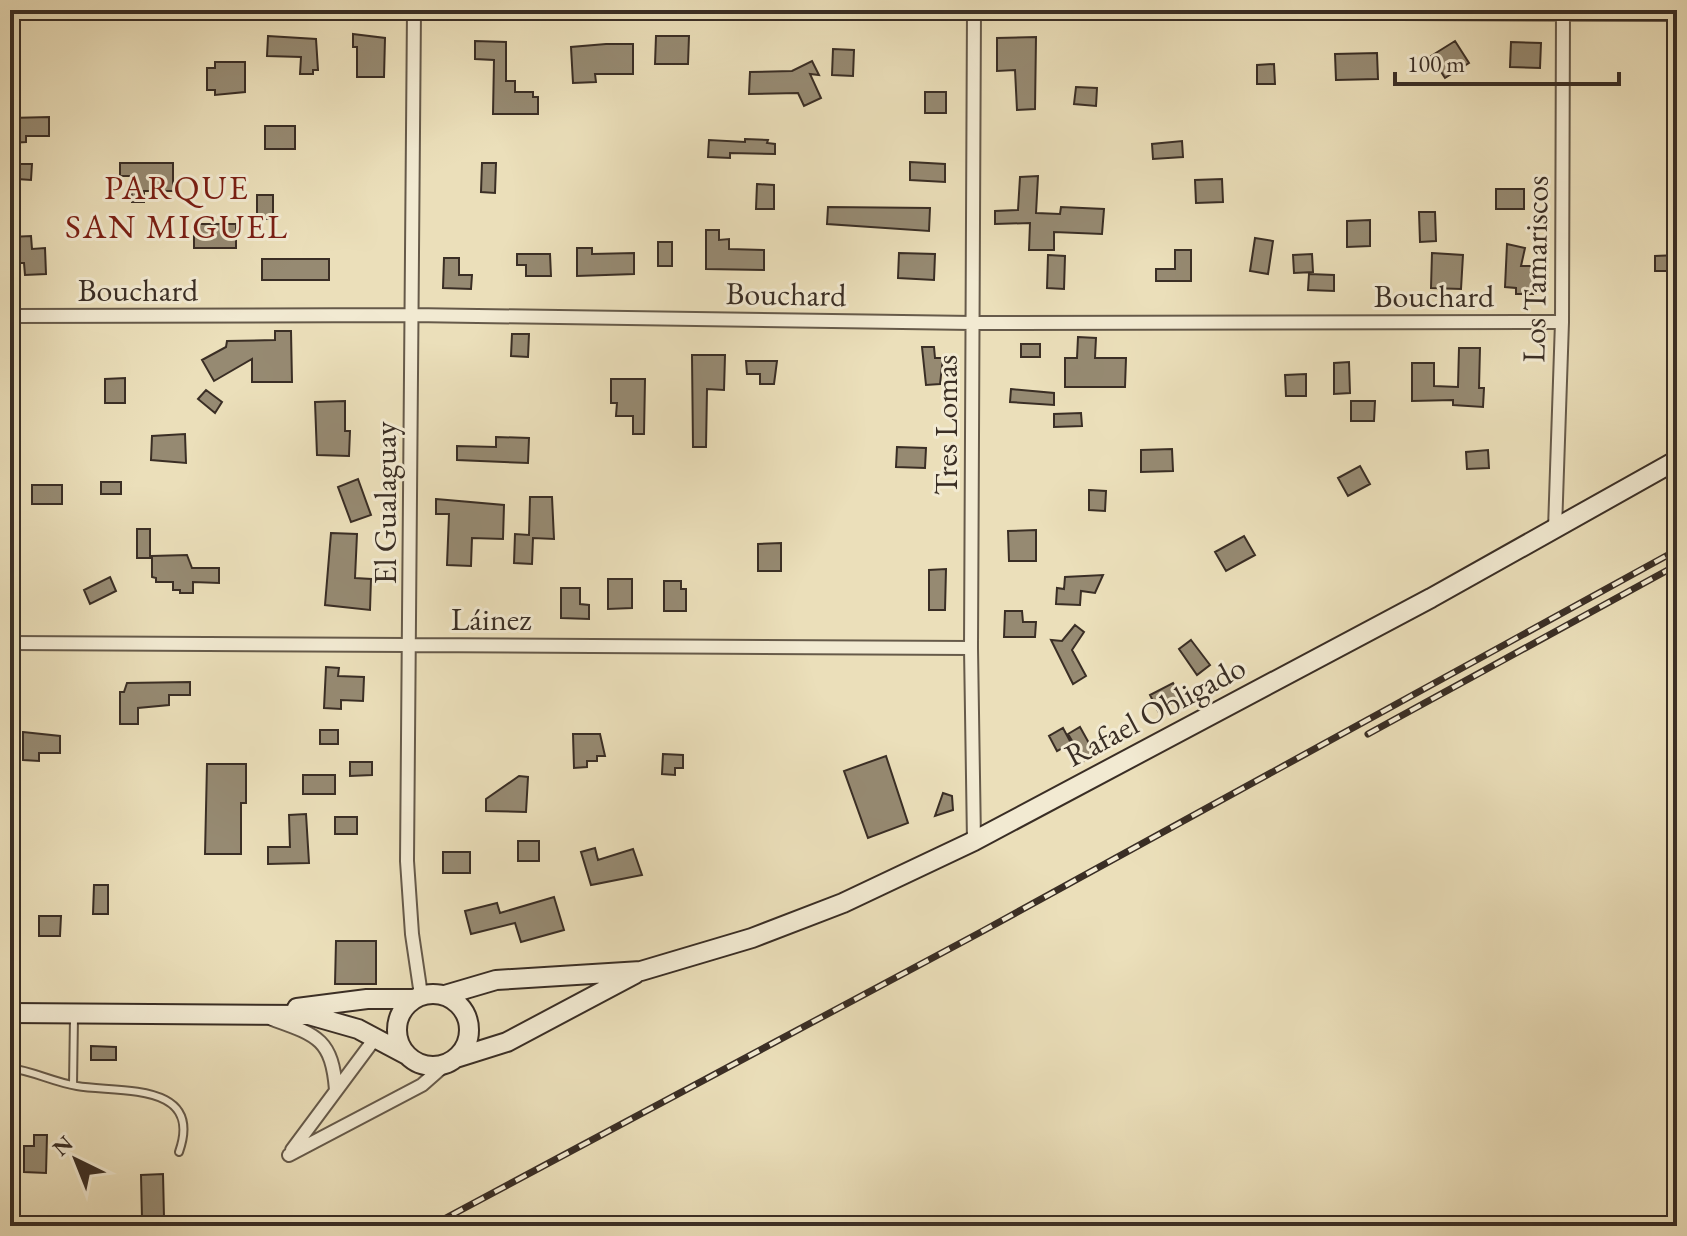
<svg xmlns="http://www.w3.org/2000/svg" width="1687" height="1236" viewBox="0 0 1687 1236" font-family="'EB Garamond',serif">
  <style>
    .building { fill: #968a72; stroke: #3a2e25; stroke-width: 2 }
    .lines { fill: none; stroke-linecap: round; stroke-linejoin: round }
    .lane-casing { stroke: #665a4a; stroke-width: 10 }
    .street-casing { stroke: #665a4a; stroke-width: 16 }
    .secondary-casing { stroke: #3a2e25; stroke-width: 22 }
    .lane { stroke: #f2ead2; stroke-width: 6 }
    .street { stroke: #f2ead2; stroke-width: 12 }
    .secondary { stroke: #f2ead2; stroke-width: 18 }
    .rail-casing { stroke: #3a2e25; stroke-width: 7 }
    .rail { stroke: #f2ead2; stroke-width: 4; stroke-dasharray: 12; stroke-linecap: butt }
    .labels { text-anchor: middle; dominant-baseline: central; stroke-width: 6; stroke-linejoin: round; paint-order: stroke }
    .street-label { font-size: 32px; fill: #3a2e25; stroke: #f2ead2 }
    .neighbourhood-label { font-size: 34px; letter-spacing: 2px; fill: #7a1f14; stroke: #f2ead2 }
  </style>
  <rect width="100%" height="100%" fill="#ebdfba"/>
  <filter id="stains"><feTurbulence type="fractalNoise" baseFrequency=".0025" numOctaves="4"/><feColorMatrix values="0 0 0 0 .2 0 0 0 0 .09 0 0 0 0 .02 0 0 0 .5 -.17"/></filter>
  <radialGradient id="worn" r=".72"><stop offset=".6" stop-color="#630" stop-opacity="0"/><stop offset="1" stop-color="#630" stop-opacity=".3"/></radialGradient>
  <!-- building -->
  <path class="building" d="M353,34L385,38L384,77H357V47H353Z
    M268,36L316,39L318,70H313V74H300L301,57L267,56Z
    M656,36H689L688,64H655Z
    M1036,37L1035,109L1017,110L1015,70L997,71V38Z
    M475,41L506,42V81H515V92H533V97H538V114H493L494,60L475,59Z
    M1455,41L1469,63L1445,78L1431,56Z
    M1511,42L1541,43L1540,68L1510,67Z
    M606,44H633V74H595L596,82L573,83L571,47Z
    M833,49L854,50L853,76L832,75Z
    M1377,53L1378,79L1336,80L1335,54Z
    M812,61L819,75L810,74L821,98L804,106L798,93L749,94L750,72L792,71Z
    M215,62H245V92L215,95V90H207V68H215Z
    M1274,64L1275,84H1257V65Z
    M1076,87L1097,88L1096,106L1074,104Z
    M925,92H946V113H925Z
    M49,117V136H26V142L10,143V118Z
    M265,126H295V149H265Z
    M745,139L768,140L767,143L775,144V154L730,153V158L708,157L709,140L745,142Z
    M1182,141L1183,157L1153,159L1152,144Z
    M910,162L945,164V182L910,180Z
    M120,163H173V191H144V202H132L131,176H120Z
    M482,163H496L495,193L481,192Z
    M17,164H32L31,180L17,179Z
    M1038,176L1036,213L1060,214L1061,207L1104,209L1102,234L1054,232V250H1029L1030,223L995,224V211L1018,210L1020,177Z
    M1222,179L1223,202L1196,203L1195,180Z
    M757,184L774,185V209H756Z
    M1496,189H1524V209H1496Z
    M257,195H273V219H257Z
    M828,207L930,208L929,231L827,224Z
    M1419,212H1435L1436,241L1420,242Z
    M1370,220V246L1347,247V221Z
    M194,224H236V248H194Z
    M706,230H719V240L729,239V249L764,250V270L706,269Z
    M31,236L32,249L45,248L46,274L25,275L24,263H10V237Z
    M1255,238L1273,241L1268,274L1250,271Z
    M658,242H672V266H658Z
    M1507,244L1525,248L1521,266H1534L1533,294H1516V288L1505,287Z
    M577,248H592V254L634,253V274L577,276Z
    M1175,250H1191V281H1156V269H1175Z
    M899,253L935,254L934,280L898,278Z
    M1432,253L1463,255L1461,289L1431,288Z
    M517,254H550L551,276H526V265H517Z
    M1312,254L1313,272L1294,273L1293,255Z
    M1048,255L1065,256L1064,289L1047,288Z
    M1677,255V271H1655V256Z
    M444,258H459V275H472L471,289L443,288Z
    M262,259H329V280H262Z
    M1309,274L1334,275V291L1308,290Z
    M275,331H291L292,382H252V359L214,381L202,360L226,347L227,341L275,340Z
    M512,334H529L528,357L511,356Z
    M1078,337L1096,338L1095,358H1126L1125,387H1065V358H1077Z
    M1021,344H1040V357H1021Z
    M922,347H934L935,358H943L940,384L926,385Z
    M1459,348H1480L1479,388H1484L1483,407L1453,405V400L1412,401V363H1434V386L1458,387Z
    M692,355H725L724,390L707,389L706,447H693Z
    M746,361H777L774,384H760V374H747Z
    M1349,362L1350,393L1334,394V363Z
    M1306,374V396H1286L1285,375Z
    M125,378V403H105V379Z
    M611,379H645L644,434H633V416H616L617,403H611Z
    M1011,389L1054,393V405L1010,402Z
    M206,390L222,402L215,413L198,399Z
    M345,401V431H350L349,456L317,455L315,402Z
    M1351,401H1375L1374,421H1351Z
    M1081,413L1082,426L1054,427V414Z
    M185,434L186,463L151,460L152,436Z
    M496,437L529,438L528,463L457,460V446L496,447Z
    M897,447L926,448L925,468L896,467Z
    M1172,449L1173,471L1141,472V450Z
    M1488,450L1489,468L1467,469L1466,452Z
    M1360,466L1370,484L1348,496L1338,478Z
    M358,479L371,515L351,522L338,487Z
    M101,482H121V494H101Z
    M32,485H62V504H32Z
    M1089,490L1106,491L1105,511L1089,510Z
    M530,497H552L554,539L533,538L532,564L514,563L515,534L529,535Z
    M436,499L504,505L503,539L472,538L471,566L447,565L449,514H436Z
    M137,529H150V558H137Z
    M1036,530V561H1009L1008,531Z
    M331,533L357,534L355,578L371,579L370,610L325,605Z
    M1244,536L1255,555L1226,571L1215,552Z
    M781,543V571H758V544Z
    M187,555L192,568H219V583L193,582V593H180V590H173V582H156V578L152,577V556Z
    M946,569L945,610H929V570Z
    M1103,575L1095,593L1081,591L1080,605L1056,604L1057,588L1064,589L1065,577Z
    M110,577L116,591L90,604L84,590Z
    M608,579H632V608L608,609Z
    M664,581H681V589H686V611H664Z
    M561,588H580V604L589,605V619L561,618Z
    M1005,611H1022L1023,622H1036L1035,637H1004Z
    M1075,625L1084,632L1072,650L1086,676L1073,684L1051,640L1062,641Z
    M1191,640L1210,665L1197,675L1179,649Z
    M326,667L339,668L338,676L364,677L363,701L341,700V709L324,708Z
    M190,682V695H169V705L138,708V724H120V692H124L127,683Z
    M1173,683L1181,698L1158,711L1150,695Z
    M1080,727L1095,754L1084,761L1068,734Z
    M1063,728L1071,743L1057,751L1049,736Z
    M320,730H338V744H320Z
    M23,732L60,736V753H39V761L23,760Z
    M573,734H600L605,756H597V761H587V767L574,768Z
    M663,754L683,755V768H675V775L662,774Z
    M886,756L908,823L868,838L844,771Z
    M350,762H372V775L350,776Z
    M207,764H246V803H241V854H205Z
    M303,775H335V794H303Z
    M519,776L528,777L526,812L486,811V799Z
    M943,793L952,796L953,810L935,816Z
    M306,814L309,863L268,864V847H290L289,815Z
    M335,817H357V834H335Z
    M518,841H539V861H518Z
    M595,848L598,860L633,849L642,875L591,885L581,852Z
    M443,852H470V873H443Z
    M94,885H108V914H93Z
    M554,897L564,930L521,942L515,923L471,934L465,911L497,903L500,913Z
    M39,916H61L60,936H39Z
    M336,941H376V984H335Z
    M91,1046L116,1047V1060H91Z
    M34,1135H47L46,1173L24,1172V1146H34Z
    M163,1174L164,1217L142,1218L141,1175Z"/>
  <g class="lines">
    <defs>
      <path id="lane" d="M10,1068C33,1071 53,1082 77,1086C118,1093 204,1081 179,1152
        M73,1085L74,1017"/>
      <path id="street" d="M414,10L407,861L412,934L421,995
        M655,10L1677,14
        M974,10L971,648L974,841
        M10,316L412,315L972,323L1562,322
        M1555,529L1562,322L1563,10
        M10,643L971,648
        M272,1019C317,1035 332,1039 336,1090
        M292,1150L376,1037
        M289,1155L422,1085L447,1063"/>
      <path id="secondary" d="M397 1030a36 36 0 1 1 72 0a36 36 0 1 1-72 0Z
        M445,995L496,980L641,971L752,938L843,903L974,841L1431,598L1677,460
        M297,1008L367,999H414
        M10,1013L309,1015L358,1029L407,1055
        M456,1058L507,1042L635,974"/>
    </defs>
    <!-- lane casing -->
    <use href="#lane" class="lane-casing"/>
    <!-- street casing -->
    <use href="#street" class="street-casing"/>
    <!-- secondary casing -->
    <use href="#secondary" class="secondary-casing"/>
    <!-- lane -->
    <use href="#lane" class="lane"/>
    <!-- street -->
    <use href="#street" class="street"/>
    <!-- secondary -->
    <use href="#secondary" class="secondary"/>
    <defs>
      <path id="rail" d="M1368,734L1677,565
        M431,1226L981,932L1677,550"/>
    </defs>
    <!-- rail casing -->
    <use href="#rail" class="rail-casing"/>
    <!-- rail -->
    <use href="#rail" class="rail"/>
  </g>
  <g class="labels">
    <!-- street labels -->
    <g class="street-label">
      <text transform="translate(1535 269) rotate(-89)">Los Tamariscos</text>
      <text x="138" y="290">Bouchard</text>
      <text transform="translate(786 294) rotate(1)">Bouchard</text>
      <text x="1434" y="296">Bouchard</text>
      <text transform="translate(946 425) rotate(-90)">Tres Lomas</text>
      <text transform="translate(385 503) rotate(-90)">El Gualaguay</text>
      <text x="491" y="619">Láinez</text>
      <text transform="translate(1155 711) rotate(-28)">Rafael Obligado</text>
    </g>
    <!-- neighbourhood labels -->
    <g class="neighbourhood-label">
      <text x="177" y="187">PARQUE<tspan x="177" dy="39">SAN MIGUEL</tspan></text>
    </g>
  </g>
  <!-- margin -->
  <rect width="1687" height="1236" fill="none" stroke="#ebdfba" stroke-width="40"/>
  <rect x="12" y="12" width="1663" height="1212" fill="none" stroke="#3a2e25" stroke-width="4"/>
  <rect x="20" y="20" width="1647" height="1196" fill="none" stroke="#3a2e25" stroke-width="2"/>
  <!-- north arrow -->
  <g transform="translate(76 1160) rotate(317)" stroke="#f2ead2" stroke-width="6" paint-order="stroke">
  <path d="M0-6L14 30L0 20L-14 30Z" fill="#3a2e25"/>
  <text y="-12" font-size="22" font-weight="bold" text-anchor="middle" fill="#3a2e25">N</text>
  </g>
  <!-- scale -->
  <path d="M1395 72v12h224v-12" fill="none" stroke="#3a2e25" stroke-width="4"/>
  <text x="1407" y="72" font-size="24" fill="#3a2e25" stroke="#f2ead2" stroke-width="6" paint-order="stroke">100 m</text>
  <rect width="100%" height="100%" filter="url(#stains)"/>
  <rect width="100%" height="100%" fill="url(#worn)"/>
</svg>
